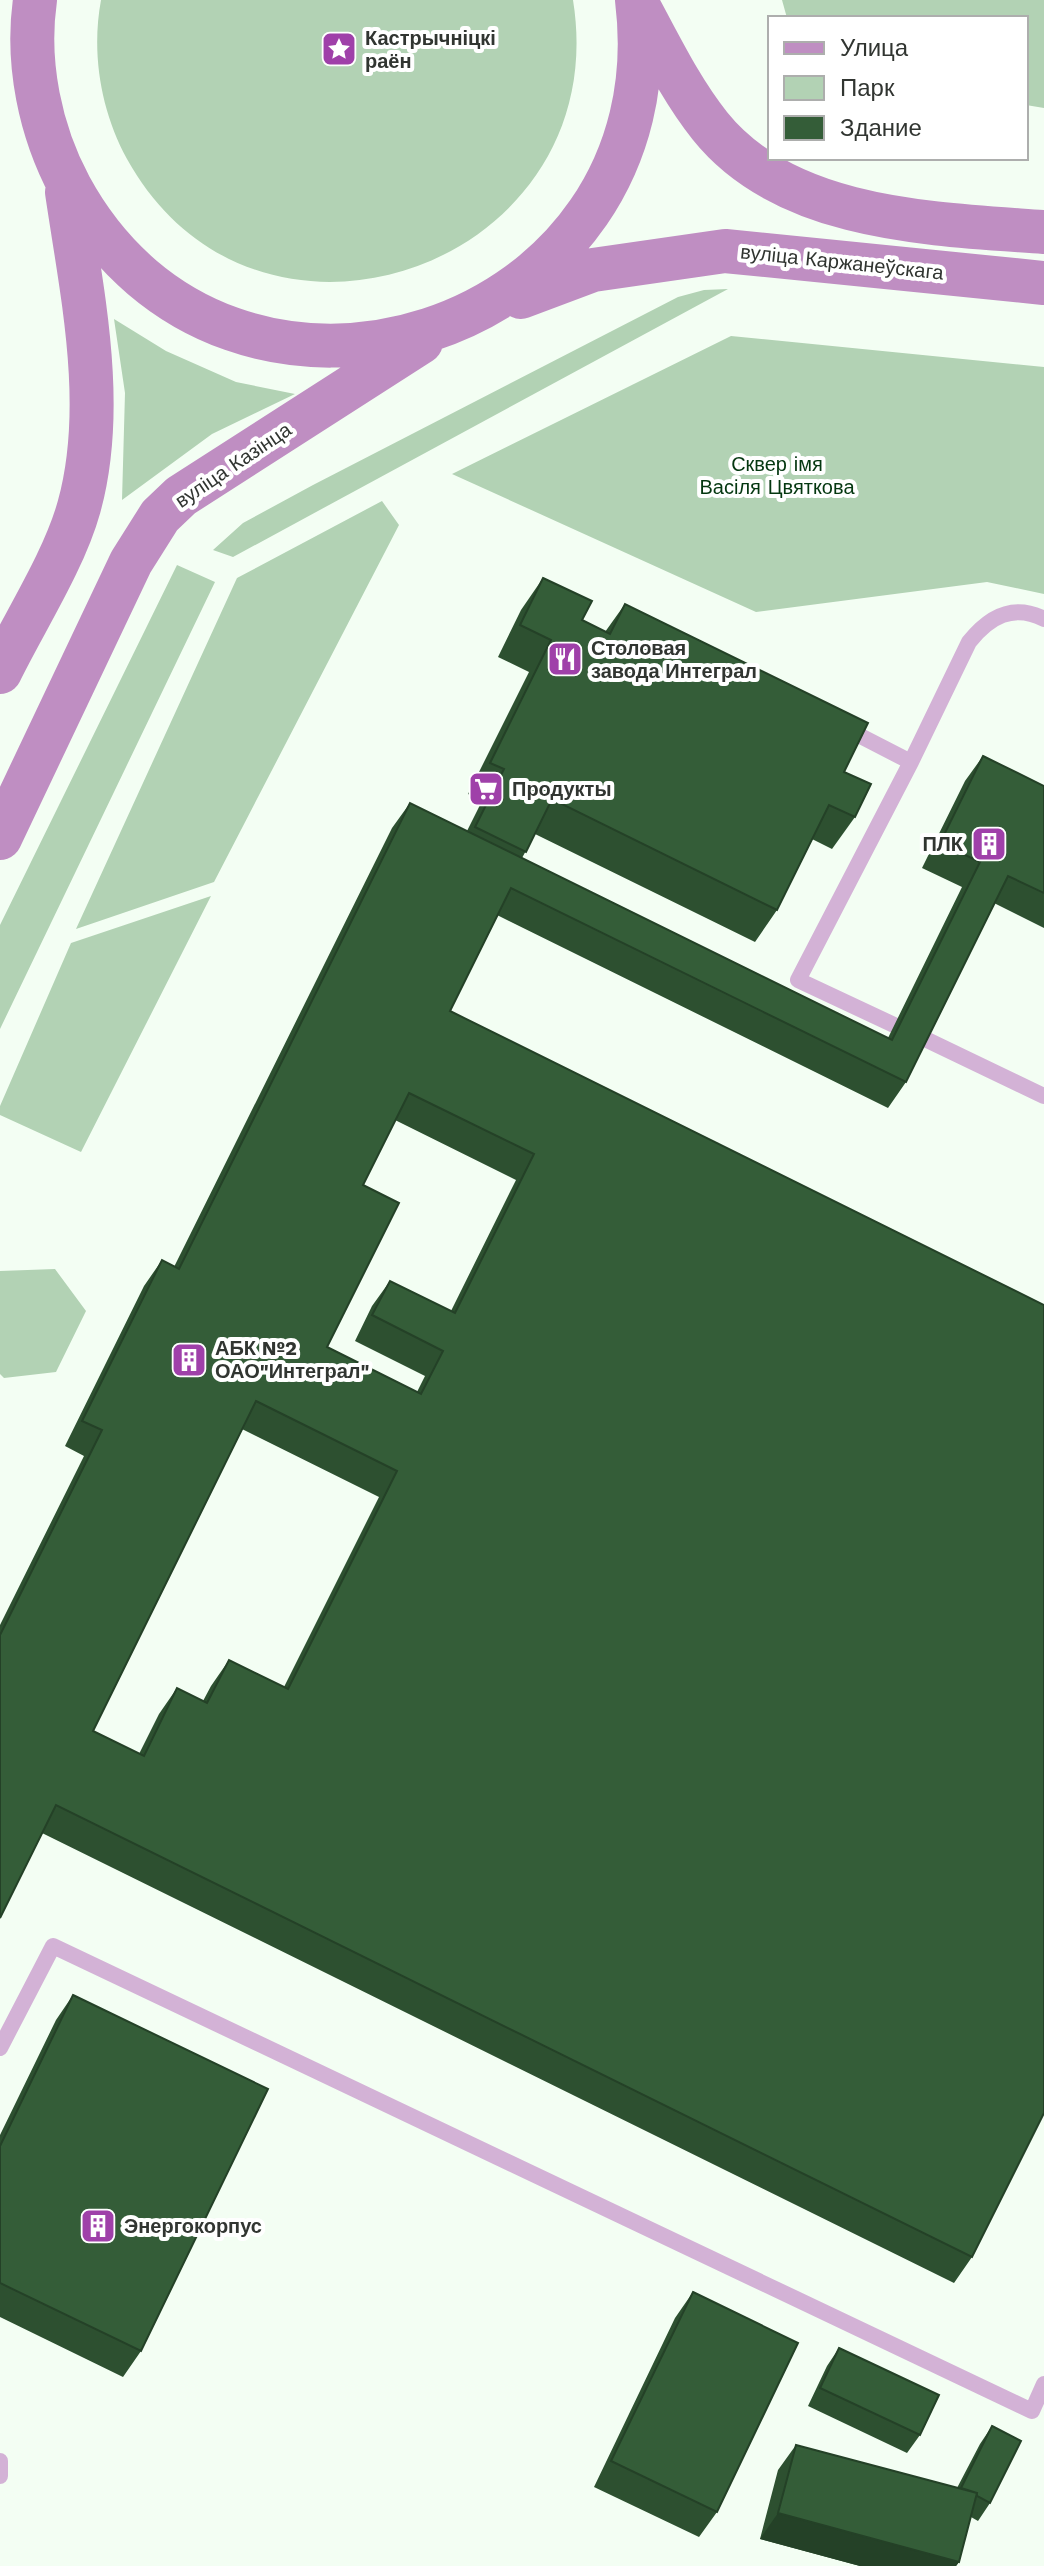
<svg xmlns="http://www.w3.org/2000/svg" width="1044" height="2566" viewBox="0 0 1044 2566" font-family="'Work Sans',sans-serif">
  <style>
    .green { fill: #b2d2b4 }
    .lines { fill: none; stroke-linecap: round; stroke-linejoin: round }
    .lane { stroke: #d3b2d6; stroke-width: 16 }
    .secondary { stroke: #bf8ec2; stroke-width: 44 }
    .wall { fill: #2d5030; fill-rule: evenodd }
    .shaded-wall { fill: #244127 }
    .building { fill: #345d38; stroke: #244127; stroke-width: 2; fill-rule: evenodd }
    .labels { text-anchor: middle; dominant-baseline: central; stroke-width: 8; stroke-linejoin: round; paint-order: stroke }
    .poi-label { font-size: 20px; font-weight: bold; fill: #313531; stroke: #fff; text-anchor: start }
    .street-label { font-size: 20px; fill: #313531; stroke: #fff }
    .park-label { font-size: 20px; fill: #043710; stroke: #fff }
  </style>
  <rect width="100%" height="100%" fill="#f3fef3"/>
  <!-- green -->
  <path class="green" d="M101,0H573C616,265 257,394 127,159C101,111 91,54 101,0Z
    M782,0H1044V108L1026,105V18H787Z
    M728,289L233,557L213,550L243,523L313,485L678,297L704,290Z
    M114,319L166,351L236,382L295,394L212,434L122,500L125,393Z
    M731,336L1044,367V594L987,582L756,612L452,474Z
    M382,501L399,525L214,882L76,929L237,578Z
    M177,565L215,582L0,1029V925Z
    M211,896L81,1152L0,1115V1106L71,943Z
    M55,1269L86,1311L56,1372L4,1378L0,1374V1271Z"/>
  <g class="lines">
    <!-- lane -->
    <path class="lane" d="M843,727L911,762L969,642C989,617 1013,603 1044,619
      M894,1025L798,980L911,762
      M923,1038L1044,1096
      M0,2048L53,1946L1032,2411L1044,2384
      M0,2461V2476"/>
    <!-- secondary -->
    <path class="secondary" d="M35,0C26,63 40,131 70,187C230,481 679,336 637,0
      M641,11C662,50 682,91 710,126C786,221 933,224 1044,232
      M521,297L593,270L725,251L1044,283
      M0,672C25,621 64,561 79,507C107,406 82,294 67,192
      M0,838L131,562L160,516L181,496L421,342"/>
  </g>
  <!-- wall -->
  <path class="wall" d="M543,578L582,620L605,632L625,604L844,772L855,817L832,849L812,839L777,910L755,942L535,834L522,858L888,1038L962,887L922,868L965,781L983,756L1044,786V928L994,903L906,1082L888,1108L497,915L450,1011L1044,1305L972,2257L954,2283L42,1833L0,1918V1625L84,1456L65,1446L144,1286L162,1260L174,1267L392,828L410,803L467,831L482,801L468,794L529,672L498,657L521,610ZM395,1120L516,1180L451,1311L390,1281L372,1306L355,1341L425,1376L417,1392L327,1347L363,1185ZM242,1429L379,1497L284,1687L229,1660L211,1686L203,1701L177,1688L159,1714L139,1754L93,1731Z
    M73,1995L141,2351L123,2377L0,2317V2135L56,2020Z
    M693,2292L717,2512L699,2537L594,2487L675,2318Z
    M839,2348L920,2435L907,2453L808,2406L827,2366Z
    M992,2426L990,2503L978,2521L971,2517L959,2562L956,2566H860L760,2539L778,2470L796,2445L957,2488L980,2444Z"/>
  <!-- shaded-wall -->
  <path class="shaded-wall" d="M778,2513L959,2562L956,2566H860L760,2539Z"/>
  <!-- building -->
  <path class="building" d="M543,578L592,601L582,620L610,634L625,604L868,723L844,772L871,784L855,817L829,805L777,910L552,799L526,852L475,827L504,769L490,763L551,640L520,625Z
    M983,756L1044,786V893L1008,876L906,1082L511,888L450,1011L1044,1305V2113L972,2257L56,1805L0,1918V1635L102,1430L82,1421L162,1260L179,1269L410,803L892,1040L980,862L940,843ZM409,1093L534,1154L455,1313L390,1281L372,1315L443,1351L421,1394L327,1347L399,1203L363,1185ZM256,1401L397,1471L288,1689L229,1660L207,1703L177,1688L144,1756L93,1731Z
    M73,1995L268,2089L141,2351L0,2283V2146Z
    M693,2292L798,2343L717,2512L611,2461Z
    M839,2348L939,2395L920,2435L820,2388Z
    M992,2426L1021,2441L990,2503L977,2496V2493L961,2488Z
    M796,2445L977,2493L959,2562L778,2513Z"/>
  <!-- icons -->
  <defs>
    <symbol id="sight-square" viewBox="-11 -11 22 22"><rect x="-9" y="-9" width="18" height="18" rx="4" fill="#9f40a9" stroke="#fff"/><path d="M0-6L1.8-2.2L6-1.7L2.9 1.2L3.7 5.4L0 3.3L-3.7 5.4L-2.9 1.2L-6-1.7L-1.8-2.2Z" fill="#fff"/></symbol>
    <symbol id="restaurant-square" viewBox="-11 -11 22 22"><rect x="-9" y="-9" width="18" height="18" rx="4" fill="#9f40a9" stroke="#fff"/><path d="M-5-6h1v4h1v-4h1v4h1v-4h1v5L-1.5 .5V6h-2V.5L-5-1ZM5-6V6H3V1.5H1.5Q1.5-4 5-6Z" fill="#fff"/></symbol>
    <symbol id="supermarket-square" viewBox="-11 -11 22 22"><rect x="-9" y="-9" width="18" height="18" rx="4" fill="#9f40a9" stroke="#fff"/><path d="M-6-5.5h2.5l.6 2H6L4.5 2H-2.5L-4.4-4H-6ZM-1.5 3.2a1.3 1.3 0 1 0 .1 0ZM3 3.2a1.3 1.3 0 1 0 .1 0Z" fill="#fff"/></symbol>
    <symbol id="building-square" viewBox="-11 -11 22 22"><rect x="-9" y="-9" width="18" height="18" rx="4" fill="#9f40a9" stroke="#fff"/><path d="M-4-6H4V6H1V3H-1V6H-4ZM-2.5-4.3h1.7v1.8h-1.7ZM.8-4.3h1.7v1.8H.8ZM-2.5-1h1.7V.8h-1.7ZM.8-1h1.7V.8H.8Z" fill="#fff"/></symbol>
  </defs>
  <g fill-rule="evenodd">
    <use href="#sight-square" x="319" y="29" width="40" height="40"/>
    <use href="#restaurant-square" x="545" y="639" width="40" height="40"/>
    <use href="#supermarket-square" x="466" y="769" width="40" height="40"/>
    <use href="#building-square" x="969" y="824" width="40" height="40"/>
    <use href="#building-square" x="169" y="1340" width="40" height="40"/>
    <use href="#building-square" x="78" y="2206" width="40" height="40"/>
  </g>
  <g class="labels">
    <!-- poi labels -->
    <g class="poi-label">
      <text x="365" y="38">Кастрычніцкі<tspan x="365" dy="23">раён</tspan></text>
      <text x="591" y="648">Столовая<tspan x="591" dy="23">завода Интеграл</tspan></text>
      <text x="512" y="789">Продукты</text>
      <text x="963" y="844" text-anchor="end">ПЛК</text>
      <text x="215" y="1348">АБК №2<tspan x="215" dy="23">ОАО"Интеграл"</tspan></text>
      <text x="124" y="2226">Энергокорпус</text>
    </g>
    <!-- street labels -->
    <g class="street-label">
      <text transform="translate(842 262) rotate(6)">вуліца Каржанеўскага</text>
      <text transform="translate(233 465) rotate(-34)">вуліца Казінца</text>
    </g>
    <!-- park labels -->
    <g class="park-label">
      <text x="777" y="464">Сквер імя<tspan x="777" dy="23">Васіля Цвяткова</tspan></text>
    </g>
  </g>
  <!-- legend -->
  <rect x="768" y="16" width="260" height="144" fill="#ffffff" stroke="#adaead" stroke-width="2"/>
  <rect x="784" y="42" width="40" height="12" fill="#bf8ec2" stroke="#adaead" stroke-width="2"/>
  <text x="840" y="56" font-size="24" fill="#313531">Улица</text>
  <rect x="784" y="76" width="40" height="24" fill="#b2d2b4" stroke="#adaead" stroke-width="2"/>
  <text x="840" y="96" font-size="24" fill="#313531">Парк</text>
  <rect x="784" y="116" width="40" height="24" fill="#345d38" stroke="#adaead" stroke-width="2"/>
  <text x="840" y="136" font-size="24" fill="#313531">Здание</text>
</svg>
